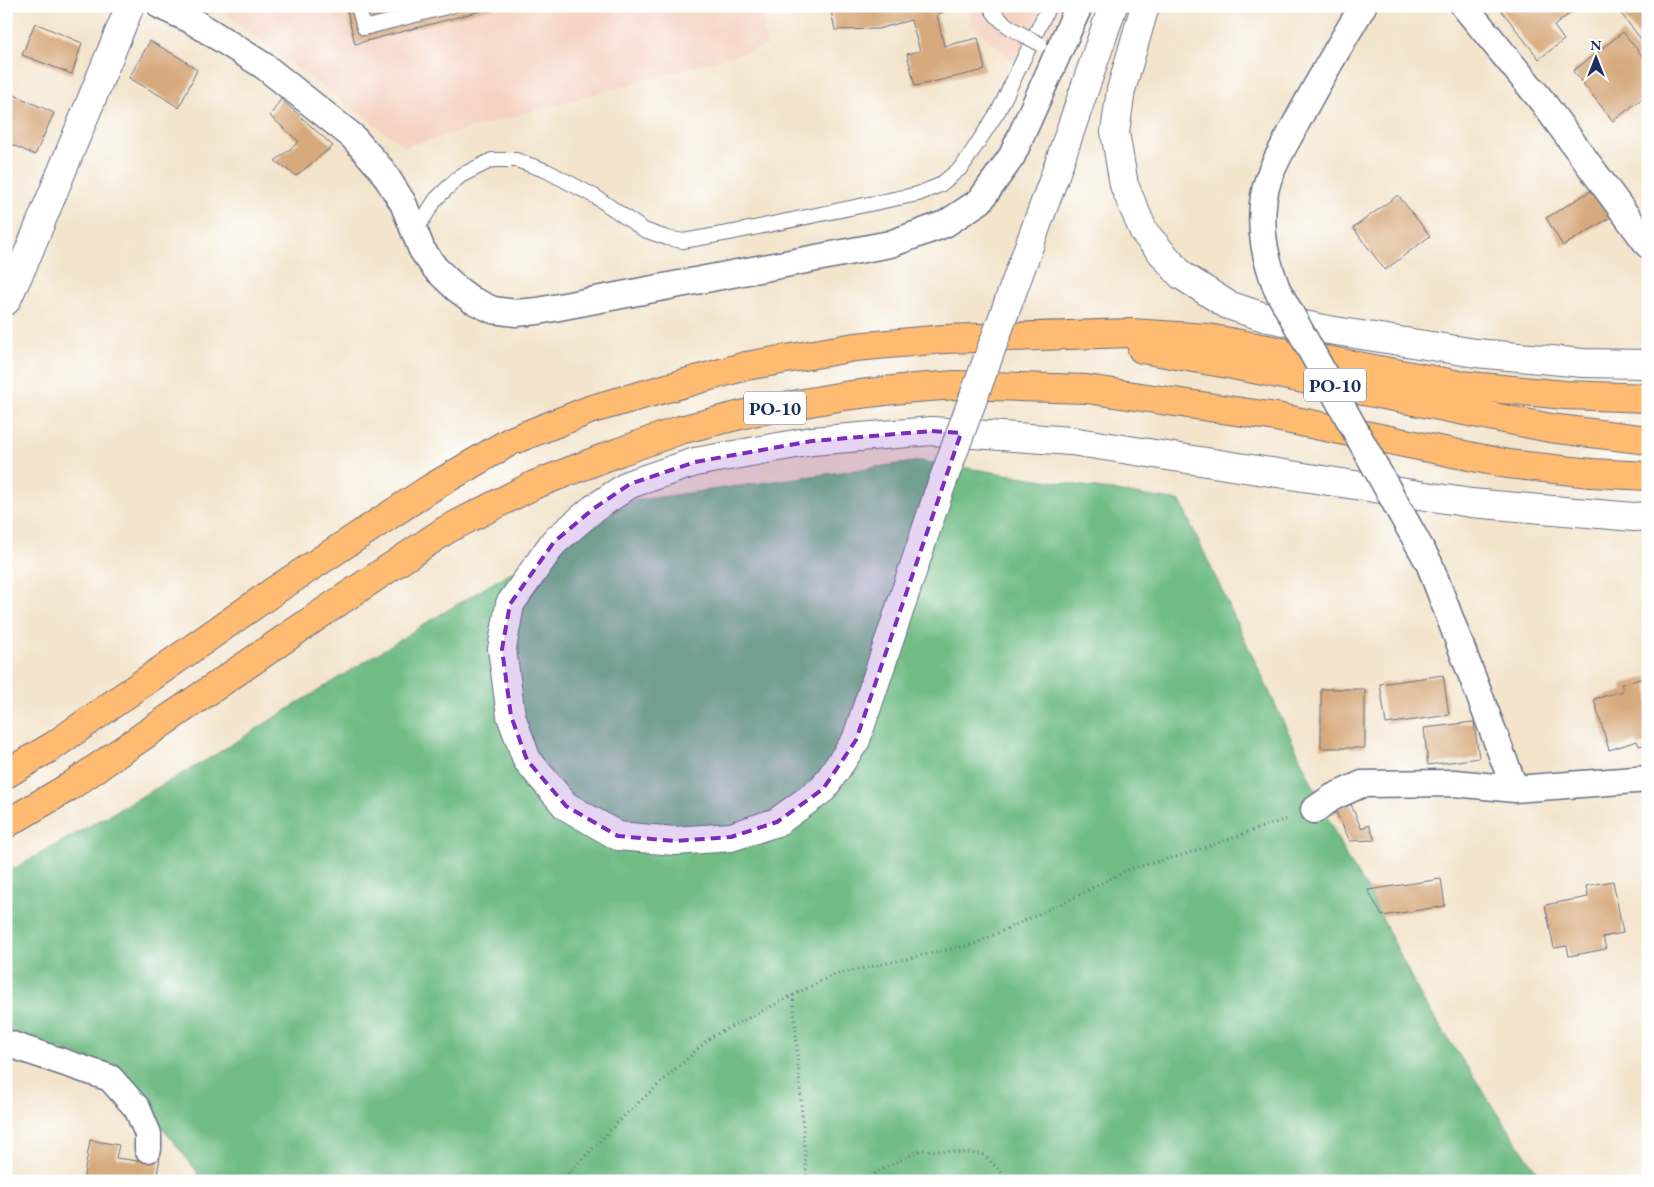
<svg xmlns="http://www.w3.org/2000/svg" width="1654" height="1187" viewBox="0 0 1654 1187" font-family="'EB Garamond',serif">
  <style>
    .built { fill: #f5d3c2 }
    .forest { fill: #70bc84; stroke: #467671 }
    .building { fill: #d7aa7e }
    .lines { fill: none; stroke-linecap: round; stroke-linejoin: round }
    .service-casing { stroke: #676e84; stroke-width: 16 }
    .minor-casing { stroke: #676e84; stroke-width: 29 }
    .tertiary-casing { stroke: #676e84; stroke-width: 30 }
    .motorway-casing { stroke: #676e84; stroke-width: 30 }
    .path { stroke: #676e84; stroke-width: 3; stroke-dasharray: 1 4; stroke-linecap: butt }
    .service { stroke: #fff; stroke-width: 14 }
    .minor { stroke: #fff; stroke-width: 26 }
    .tertiary { stroke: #fff; stroke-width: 28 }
    .motorway { stroke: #febb71; stroke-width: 28 }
    .service-bridge-casing { stroke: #676e84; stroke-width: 16; stroke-linecap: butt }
    .minor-bridge-casing { stroke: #676e84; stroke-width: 29; stroke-linecap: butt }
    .tertiary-bridge-casing { stroke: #676e84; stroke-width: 30; stroke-linecap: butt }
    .service-bridge { stroke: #fff; stroke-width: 14 }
    .minor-bridge { stroke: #fff; stroke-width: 26 }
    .tertiary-bridge { stroke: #fff; stroke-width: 28 }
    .marked { fill: #7b2cbf; fill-opacity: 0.2; stroke: #7b2cbf; stroke-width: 4; stroke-dasharray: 10 6; stroke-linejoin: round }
    .labels { text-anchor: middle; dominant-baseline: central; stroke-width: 5; stroke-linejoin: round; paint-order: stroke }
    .shield { fill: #fff; stroke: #5f6d8e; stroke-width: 1 }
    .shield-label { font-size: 19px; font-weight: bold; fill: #1b2f5e }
  </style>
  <rect width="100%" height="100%" fill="#fff"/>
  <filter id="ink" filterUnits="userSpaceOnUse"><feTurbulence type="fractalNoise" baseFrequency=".02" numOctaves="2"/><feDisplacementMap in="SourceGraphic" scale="10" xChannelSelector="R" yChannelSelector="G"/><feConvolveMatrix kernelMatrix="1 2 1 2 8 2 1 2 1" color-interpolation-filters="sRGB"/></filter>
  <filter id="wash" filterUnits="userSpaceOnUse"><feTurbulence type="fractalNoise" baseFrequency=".0096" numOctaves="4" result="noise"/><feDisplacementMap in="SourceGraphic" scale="20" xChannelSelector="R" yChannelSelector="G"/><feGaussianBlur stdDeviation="1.12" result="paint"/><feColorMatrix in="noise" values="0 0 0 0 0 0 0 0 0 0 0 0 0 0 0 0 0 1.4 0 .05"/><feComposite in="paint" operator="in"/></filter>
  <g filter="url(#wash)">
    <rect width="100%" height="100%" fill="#f3e4cb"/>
    <!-- built -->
    <path class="built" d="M214,6H800L761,15L767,46L405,147Z
      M965,6H1062L1034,78L973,27Z"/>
    <!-- forest -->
    <path class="forest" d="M921,461L1180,501L1346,856L1368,890L1423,1001L1543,1181H197L198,1173L116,1068L6,1032V873L210,758L441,614L631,501Z"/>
    <g id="blocks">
      <!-- building -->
      <path class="building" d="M346,6H496V7L355,44Z
        M830,6H955L937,15L944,46L978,38L985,70L915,86L907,54L920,51L911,20L878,29L835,30Z
        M1498,6H1577L1578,7L1554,26L1564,40L1539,59Z
        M1615,6H1648V48Z
        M35,23L82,43L72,74L22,55Z
        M1623,32L1648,63V94L1613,121L1573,71Z
        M150,41L182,59L197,70L179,108L161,96L129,78Z
        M6,91L54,113L35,155L6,142Z
        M281,99L333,146L296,176L275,161L299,142L270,116Z
        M1594,189L1611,217L1563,246L1546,218Z
        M1398,195L1430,236L1385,270L1353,228Z
        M1443,675L1449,715L1386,724L1380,684Z
        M1648,677V744L1639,746L1637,741L1609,750L1594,699L1623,691L1621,684Z
        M1321,689H1365V748H1321Z
        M1474,722L1479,758L1428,765L1424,728Z
        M1350,802L1361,828L1369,825L1375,840L1350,841L1335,810Z
        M1441,879L1445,906L1382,916L1368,890Z
        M1613,881L1623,933L1603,937L1606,949L1569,956L1567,946L1554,948L1545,905L1588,897L1586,886Z
        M90,1140L119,1145L116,1158L138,1161L139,1154L160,1157L156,1181H83Z"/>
    </g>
  </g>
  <g filter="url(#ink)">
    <use href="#blocks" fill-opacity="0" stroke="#676e84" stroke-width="1"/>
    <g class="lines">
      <defs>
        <path id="service" d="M358,6L364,28L451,6
          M415,232L436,199L460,176L492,160H516L547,171L596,197L644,230L667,238L683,241L734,232L918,194L940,185L962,167L999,110L1049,6"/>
        <path id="minor" d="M161,6L191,20L264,66L352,136L382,170L403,203L422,250L435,268L457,289L472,300L493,310L516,313L538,311L890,244L945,224L980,201L1012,156L1079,6
          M1464,6L1542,101L1648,245
          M1277,289C1266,259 1260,237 1263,204C1265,178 1279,155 1291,133C1313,90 1338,48 1363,6
          M1402,515L1429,563L1515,789L1648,779
          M1314,810L1333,797L1362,784L1455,783L1515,789
          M6,1043L110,1078L137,1108L148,1134V1149"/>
        <path id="tertiary" d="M1145,6L1121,90L1115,132L1124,185L1144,232L1181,275L1228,305L1264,317L1329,330L1476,353L1583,363L1648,364
          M1054,178L1113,6
          M6,301L24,263L130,6
          M938,494L856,740L823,789L777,822L731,837L675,841L618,836L566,806L527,760L511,716L502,649L510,604L554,542L593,509L630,484L695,462L812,441L932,431L1071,441L1471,503L1634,517L1648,516"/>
        <path id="motorway" d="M1142,349L1228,364L1550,428L1648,440
          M6,774L53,746L277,589L431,488L511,441L592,409L746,366L855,347L944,339L1131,333L1208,338L1460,385L1565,395L1648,398
          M6,824L69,787L325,611L446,530L534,485L619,452L680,430L753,412L844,396L902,389L956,385L1087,389L1276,417L1508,464L1591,473L1648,476"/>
      </defs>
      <!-- service casing -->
      <use href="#service" class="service-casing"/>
      <!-- minor casing -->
      <use href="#minor" class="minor-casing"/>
      <!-- tertiary casing -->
      <use href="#tertiary" class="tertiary-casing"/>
      <!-- motorway casing -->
      <use href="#motorway" class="motorway-casing"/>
      <!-- path -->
      <path class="path" d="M793,995L807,1180L812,1181
        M561,1181L625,1115L711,1037L833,975L974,944L1067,901L1129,869L1183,855L1289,818
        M867,1181L880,1170L921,1150L983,1154L1010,1181"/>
      <!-- service -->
      <use href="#service" class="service"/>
      <!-- minor -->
      <use href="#minor" class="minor"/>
      <!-- tertiary -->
      <use href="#tertiary" class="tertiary"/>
      <!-- motorway -->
      <use href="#motorway" class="motorway"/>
      <defs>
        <path id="service-bridge" d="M990,6C999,25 1022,34 1040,44"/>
        <path id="minor-bridge" d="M1277,289L1402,515"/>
        <path id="tertiary-bridge" d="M938,494L1054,178"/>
      </defs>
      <!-- service-bridge casing -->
      <use href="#service-bridge" class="service-bridge-casing"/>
      <!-- minor-bridge casing -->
      <use href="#minor-bridge" class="minor-bridge-casing"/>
      <!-- tertiary-bridge casing -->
      <use href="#tertiary-bridge" class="tertiary-bridge-casing"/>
      <!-- service-bridge -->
      <use href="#service-bridge" class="service-bridge"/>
      <!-- minor-bridge -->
      <use href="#minor-bridge" class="minor-bridge"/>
      <!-- tertiary-bridge -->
      <use href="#tertiary-bridge" class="tertiary-bridge"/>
    </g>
  </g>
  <!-- marked area -->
  <path class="marked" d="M932,431L961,433L856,740L823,789L777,822L731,837L675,841L618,836L566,806L527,760L511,716L502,649L510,604L554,542L593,509L630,484L695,462L812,441Z"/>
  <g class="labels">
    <!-- shield labels -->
    <g class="shield">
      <rect x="1304" y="368.5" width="62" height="33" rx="4"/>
      <rect x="744" y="391.5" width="62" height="33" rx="4"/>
    </g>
    <g class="shield-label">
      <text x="1335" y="385">PO-10</text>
      <text x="775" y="408">PO-10</text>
    </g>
  </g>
  <!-- margin -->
  <rect width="1654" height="1187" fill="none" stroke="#fff" stroke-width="25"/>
  <!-- north arrow -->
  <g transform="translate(1596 58)" stroke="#ffffff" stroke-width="4" paint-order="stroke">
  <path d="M0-4L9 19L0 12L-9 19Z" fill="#1b2f5e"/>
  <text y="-8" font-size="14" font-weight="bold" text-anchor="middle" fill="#1b2f5e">N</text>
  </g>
</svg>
